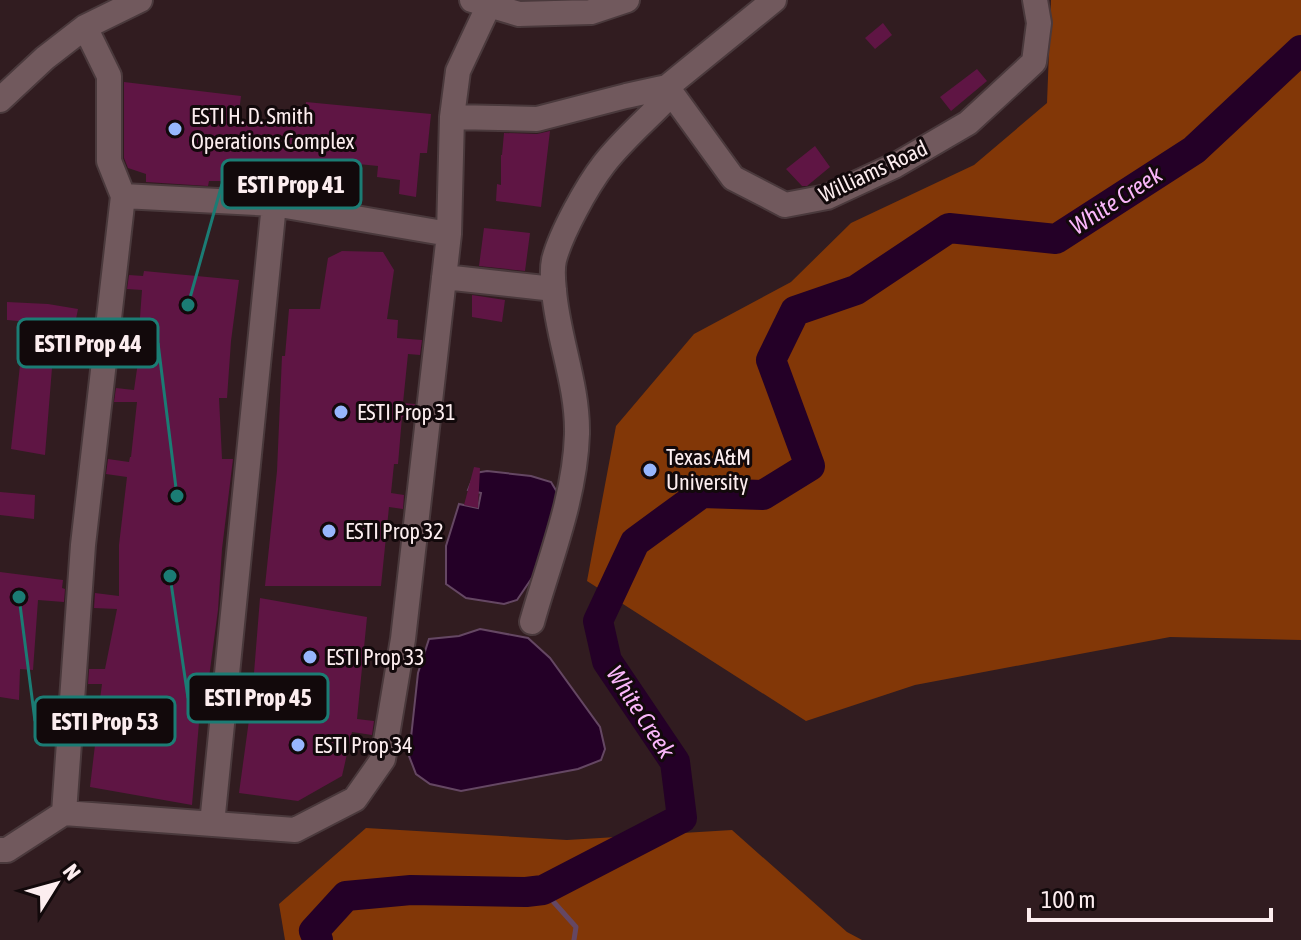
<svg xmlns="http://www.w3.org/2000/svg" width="1301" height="940" viewBox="0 0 1301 940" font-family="'Asap Condensed',sans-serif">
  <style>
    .forest { fill: #823707 }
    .water { fill: #240027; stroke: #654763; stroke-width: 2 }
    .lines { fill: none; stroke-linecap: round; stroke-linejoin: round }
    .stream { stroke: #654763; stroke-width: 5 }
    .river { stroke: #240027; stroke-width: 30 }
    .building { fill: #5f1544 }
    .minor-casing { stroke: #4a393c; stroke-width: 28 }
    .minor { stroke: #71595d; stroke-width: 24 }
    .poi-dot { fill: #97b6fd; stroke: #12090b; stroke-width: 3 }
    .labels { text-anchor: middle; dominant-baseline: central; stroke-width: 6; stroke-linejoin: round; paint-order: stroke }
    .poi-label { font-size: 22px; fill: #fcedef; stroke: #12090b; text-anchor: start }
    .street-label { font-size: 22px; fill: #fcedef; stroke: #12090b }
    .water-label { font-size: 24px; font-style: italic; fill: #fab6fa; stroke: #12090b }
    .leader { fill: none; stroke: #1b7c74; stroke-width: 3 }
    .callout-dot { fill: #1b7c74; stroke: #12090b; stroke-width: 3 }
    .callout { fill: #12090b; stroke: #1b7c74; stroke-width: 3 }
    .callout-label { font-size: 24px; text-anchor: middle; font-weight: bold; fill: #fcedef }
  </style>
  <rect width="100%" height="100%" fill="#311c20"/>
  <!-- forest -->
  <path class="forest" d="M1051,0H1301V640L1170,637L915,685L806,721L587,581L616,426L694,334L791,282L851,223L974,165L1047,103Z
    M366,828L567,840L732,830L847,932L862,940H285L279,904Z"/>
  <!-- water -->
  <path class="water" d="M487,471L531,476L551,482L560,497L540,566L517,600L504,604L466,598L446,584V546L459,504L478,508L481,493L468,490L475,473Z
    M480,629L528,638L550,658L600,727L605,749L601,760L578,769L461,791L430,784L416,774L409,756L418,673L429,639L459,636Z"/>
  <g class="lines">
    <!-- stream -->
    <path class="stream" d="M543,890L576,927L574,940"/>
    <!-- river -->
    <path class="river" d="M318,940L314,931L346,896L411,890L526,892L543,890L682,818L675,762L607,661L598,621L635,542L702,493L763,495L810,466L771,360L795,311L856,290L949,228L1056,239L1194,150L1301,50"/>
  </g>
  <!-- building -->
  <path class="building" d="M883,23L892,35L875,49L865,38Z
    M977,69L987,81L951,111L940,97Z
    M124,82L241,96L238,120L303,126L304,125L306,102L431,114L427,153H420L416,197L399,194L400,180L377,177L378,166L318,160L317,171L293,168V170L280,169L279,171L232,167L230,181H209L208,186L146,182V174L128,168L124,158Z
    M550,131L541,207L496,201L497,184L501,185V155H502L504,133L537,134Z
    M815,146L830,167L807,186H802L786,169Z
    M484,228L530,233L525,271L479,266Z
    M342,251L383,252L394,270L387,319L398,320L397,338L422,340L420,355L408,354L403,403L415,404L413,418L402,417L398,464H394L391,493L404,495L403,509L389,507L381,586H265L277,471L282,356H285L289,309H320L328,258Z
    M144,271L239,280L231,341L227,398H219L222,459H233L222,549L218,610L206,700L201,699L192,805L90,787L95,745L84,744L85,732L94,733L95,729L96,730L102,684H88L89,669H105L117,609L94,608L95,593L119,596V545L127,477L106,474L108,459L129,462L130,457H131L137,402H114L116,388L134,390L140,348L121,345L123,330L139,331L142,290L127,289L129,275L143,276Z
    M472,295L505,300L502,322L472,317Z
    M7,302L48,304L78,309L75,324L29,320V322L7,320Z
    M20,365L52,368L45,455L11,449Z
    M474,467L480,468L478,508L464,505Z
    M0,492L35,495L34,519L0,515Z
    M0,572L63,580L62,588L65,589L64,602L38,600L33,670L20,669L19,700L0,697Z
    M260,598L367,617L357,719L374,721L372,735L352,732L342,776L298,801L239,793L252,698Z"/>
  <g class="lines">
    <defs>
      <path id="minor" d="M472,0L519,14L591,12L627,0
        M774,0L667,87L733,178L785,205L827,197L896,165L968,123L1034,62L1039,23L1035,0
        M85,27L109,76V161L123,196L83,545L64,813L295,830L355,799L383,759L403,639L449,234L452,117L458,71L489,5
        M0,100L45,58L85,27L140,0
        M452,117L537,119L626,96L667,87
        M123,196L274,204L449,234
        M444,277L554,289
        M532,622C549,561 575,499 577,434C578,385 558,339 554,291C553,282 552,269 554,260C561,233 587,186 604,164C624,138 650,117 671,94
        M212,824L274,204
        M0,850H7L64,813"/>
    </defs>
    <!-- minor casing -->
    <use href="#minor" class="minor-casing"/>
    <!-- minor -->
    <use href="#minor" class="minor"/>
  </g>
  <!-- markers -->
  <g class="poi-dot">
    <circle cx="175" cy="129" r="8"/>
    <circle cx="341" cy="412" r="8"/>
    <circle cx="650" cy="470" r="8"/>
    <circle cx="329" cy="531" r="8"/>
    <circle cx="310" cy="657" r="8"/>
    <circle cx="298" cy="745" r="8"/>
  </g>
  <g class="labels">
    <!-- poi labels -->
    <g class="poi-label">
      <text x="191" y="116">ESTI H. D. Smith<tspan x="191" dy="25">Operations Complex</tspan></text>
      <text x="357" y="412">ESTI Prop 31</text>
      <text x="666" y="457">Texas A&amp;M<tspan x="666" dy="25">University</tspan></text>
      <text x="345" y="531">ESTI Prop 32</text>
      <text x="326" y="657">ESTI Prop 33</text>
      <text x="314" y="745">ESTI Prop 34</text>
    </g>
    <!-- street labels -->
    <g class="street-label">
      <text transform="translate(873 171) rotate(-25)">Williams Road</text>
    </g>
    <!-- water labels -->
    <g class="water-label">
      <text transform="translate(1116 200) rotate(-33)">White Creek</text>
      <text transform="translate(641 712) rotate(57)">White Creek</text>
    </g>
  </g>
  <!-- callouts -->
  <path class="leader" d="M188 305L222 184M177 496L158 343M170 576L188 698M19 597L35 721"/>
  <g class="callout-dot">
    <circle cx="188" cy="305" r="8"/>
    <circle cx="177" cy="496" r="8"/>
    <circle cx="170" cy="576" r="8"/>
    <circle cx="19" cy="597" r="8"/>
  </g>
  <g class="callout">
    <rect x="222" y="160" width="139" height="48" rx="8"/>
    <rect x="18" y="319" width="140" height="48" rx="8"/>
    <rect x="188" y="674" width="140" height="48" rx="8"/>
    <rect x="35" y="697" width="140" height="48" rx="8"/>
  </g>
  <g class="callout-label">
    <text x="291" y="193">ESTI Prop 41</text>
    <text x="88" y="352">ESTI Prop 44</text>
    <text x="258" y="706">ESTI Prop 45</text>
    <text x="105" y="730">ESTI Prop 53</text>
  </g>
  <!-- north arrow -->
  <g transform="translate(56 884) rotate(53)" stroke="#12090b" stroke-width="6" paint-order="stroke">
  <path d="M0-6L14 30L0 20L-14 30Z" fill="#fcedef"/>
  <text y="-12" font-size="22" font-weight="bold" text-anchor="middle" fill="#fcedef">N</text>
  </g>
  <!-- scale -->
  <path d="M1029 908v12h242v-12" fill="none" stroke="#fcedef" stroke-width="4"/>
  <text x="1041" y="908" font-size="24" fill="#fcedef" stroke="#12090b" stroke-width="6" paint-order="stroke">100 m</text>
</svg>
